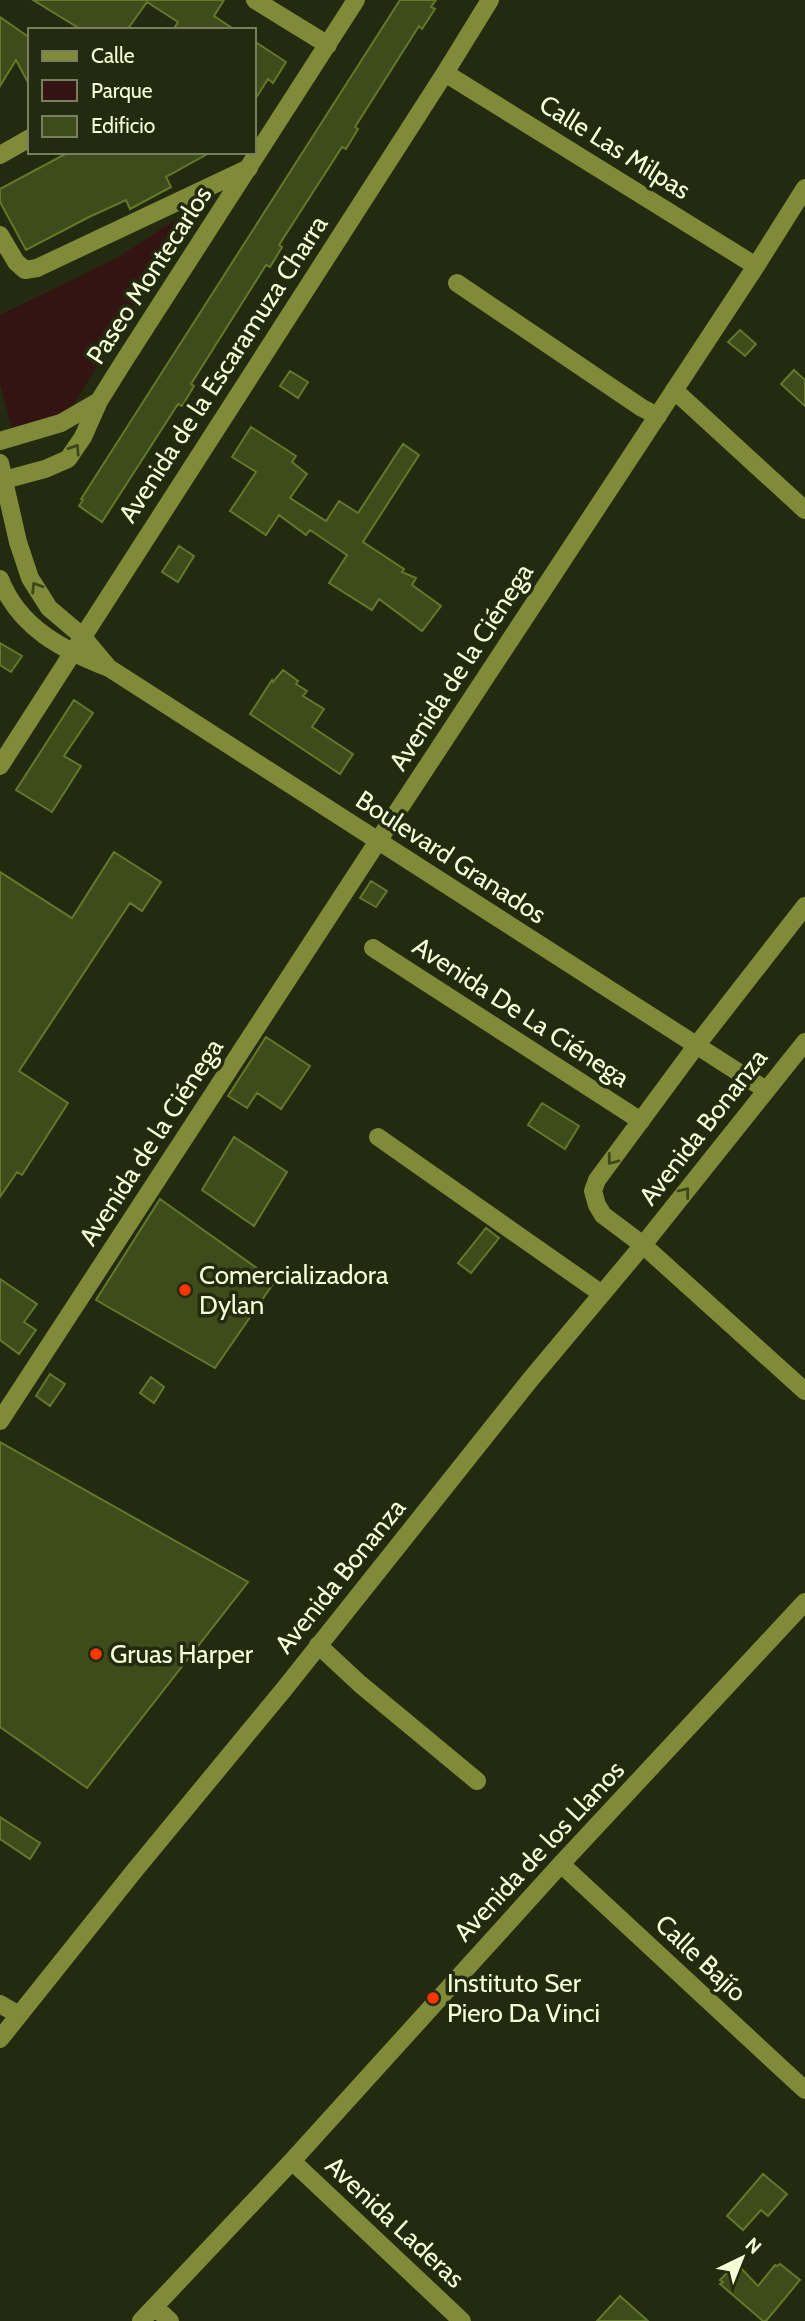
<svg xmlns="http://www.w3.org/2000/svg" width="805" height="2321" viewBox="0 0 805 2321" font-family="Cabin,sans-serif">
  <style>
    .green { fill: #341412 }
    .building { fill: #3d4c1a; stroke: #62792c; stroke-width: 2 }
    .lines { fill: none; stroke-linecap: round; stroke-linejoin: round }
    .minor { stroke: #7f8b38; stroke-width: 18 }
    .oneway { stroke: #3f471b }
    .poi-dot { fill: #ff3604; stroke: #232a0f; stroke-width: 2.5 }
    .labels { text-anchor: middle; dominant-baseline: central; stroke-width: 7; stroke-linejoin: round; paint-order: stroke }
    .street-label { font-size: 26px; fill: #f7ffd8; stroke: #232a0f }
    .poi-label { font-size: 26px; fill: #f7ffd8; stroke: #232a0f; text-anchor: start }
  </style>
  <rect width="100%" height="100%" fill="#232a0f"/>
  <!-- green -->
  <path class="green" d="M195,207L64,420L13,434L0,383V315L117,258Z"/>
  <!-- building -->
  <path class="building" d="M33,0H224L214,16L235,30H173L178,22L147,2L127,30H82Z
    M400,0H436L431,7L435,9L422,29L419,26L355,127L358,129L346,149L342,147L279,245L282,247L275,259L270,267L266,265L191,384L194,386L182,406L178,404L102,522L79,506L83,500L81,499Z
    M0,17L30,38V86L16,60L0,86Z
    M254,41L286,62L273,83L268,79L254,101Z
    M69,152H211L166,177L171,187L130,209L126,200L89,217L26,250L0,202V189Z
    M740,330L756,344L745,356L728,342Z
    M794,370L805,380V406L781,384Z
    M290,371L308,382L298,398L280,386Z
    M251,427L296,456L292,462L307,474L290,498L326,521L339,501L358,513L403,444L419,455L363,542L404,569L402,572L416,578L412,585L441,606L422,631L379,599L372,610L329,583L347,555L310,530L306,535L279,515L266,535L230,511L256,472L232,457Z
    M179,546L194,556L178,582L162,572Z
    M0,643L22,656L11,672L0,665Z
    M283,670L298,681L296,684L307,691L303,696L324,709L312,727L353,754L340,774L250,714L272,680L273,682Z
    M74,700L93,713L64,756L81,766L52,812L16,790Z
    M114,852L161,882L142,911L130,903L19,1071L68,1103L22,1175L17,1172L0,1197V872L72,918Z
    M371,881L387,891L376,907L360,898Z
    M266,1037L310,1066L281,1109L257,1093L247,1108L228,1096Z
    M542,1103L579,1126L565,1149L528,1125Z
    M234,1137L287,1172L254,1226L202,1190Z
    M160,1199L275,1281L215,1368L96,1300Z
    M486,1228L499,1238L471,1273L458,1263Z
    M0,1279L37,1304L24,1322L36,1330L19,1354L0,1340Z
    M50,1374L65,1384L50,1406L36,1396Z
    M151,1377L164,1387L154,1403L140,1393Z
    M0,1442L248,1582L87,1788L0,1727Z
    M0,1817L40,1843L30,1859L0,1839Z
    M763,2174L787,2194L768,2216L761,2210L743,2230L727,2216Z
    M736,2263L758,2286L775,2265L777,2266L780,2264L800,2280L766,2321H763L720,2284L723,2282L720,2280Z
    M620,2296L648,2321H597Z"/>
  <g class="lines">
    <!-- minor -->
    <path class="minor" d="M255,0L328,45
      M445,73L756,266
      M0,155L30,138
      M0,235L16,262L25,270L37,268L249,168
      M457,283L642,408L658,416
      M674,390L805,510
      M0,441L61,423L99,401
      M0,463L18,542L30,578L49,608L82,636L108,667
      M0,481L45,469L68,459L83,437L99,401L124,361L356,0
      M0,579C19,628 63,650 109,668L766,1090
      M0,766L445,73L490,0
      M805,906L696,1046L597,1180L593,1191L597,1205L603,1215L643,1245L805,1391
      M373,948L641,1121
      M378,1137L602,1294
      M0,1421L378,841L756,266L805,188
      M318,1645L360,1684L477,1781
      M561,1864L805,2090
      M0,2004L19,2015
      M0,2039L135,1870L285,1688L530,1380L643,1245L805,1042
      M292,2161L462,2321
      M155,2307L170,2321
      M141,2321L292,2161L561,1864L805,1602"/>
  </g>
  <!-- one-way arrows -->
  <defs><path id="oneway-chevron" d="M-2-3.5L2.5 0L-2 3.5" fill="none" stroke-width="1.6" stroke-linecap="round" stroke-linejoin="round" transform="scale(1.75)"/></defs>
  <g class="oneway">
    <use href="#oneway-chevron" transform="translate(75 449) rotate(-57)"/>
    <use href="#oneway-chevron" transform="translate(36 587) rotate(-122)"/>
    <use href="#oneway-chevron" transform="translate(612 1160) rotate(127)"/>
    <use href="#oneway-chevron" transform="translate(685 1192) rotate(-52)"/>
  </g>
  <!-- markers -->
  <g class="poi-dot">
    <circle cx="185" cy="1290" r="7"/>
    <circle cx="96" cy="1654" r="7"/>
    <circle cx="433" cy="1998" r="7"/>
  </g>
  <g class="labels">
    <!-- street labels -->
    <g class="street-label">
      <text transform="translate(615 147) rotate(32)">Calle Las Milpas</text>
      <text transform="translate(149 275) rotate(-57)">Paseo Montecarlos</text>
      <text transform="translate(223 369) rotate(-57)">Avenida de la Escaramuza Charra</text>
      <text transform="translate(461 667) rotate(-57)">Avenida de la Ciénega</text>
      <text transform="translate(451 857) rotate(33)">Boulevard Granados</text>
      <text transform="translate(521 1012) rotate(33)">Avenida De La Ciénega</text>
      <text transform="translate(703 1127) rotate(-52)">Avenida Bonanza</text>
      <text transform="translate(151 1142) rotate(-57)">Avenida de la Ciénega</text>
      <text transform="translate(340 1576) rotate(-51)">Avenida Bonanza</text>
      <text transform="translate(539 1851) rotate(-47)">Avenida de los Llanos</text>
      <text transform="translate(701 1958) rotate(43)">Calle Bajío</text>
      <text transform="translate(395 2222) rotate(43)">Avenida Laderas</text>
    </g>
    <!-- poi labels -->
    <g class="poi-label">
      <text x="199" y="1275">Comercializadora<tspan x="199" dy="30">Dylan</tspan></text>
      <text x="110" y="1654">Gruas Harper</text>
      <text x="447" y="1983">Instituto Ser<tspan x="447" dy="30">Piero Da Vinci</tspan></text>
    </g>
  </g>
  <!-- legend -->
  <rect x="28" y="28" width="228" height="126" fill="#232a0f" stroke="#787f5f" stroke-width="2"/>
  <rect x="42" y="51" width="35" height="10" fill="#7f8b38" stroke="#787f5f" stroke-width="2"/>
  <text x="91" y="63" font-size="21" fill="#f7ffd8">Calle</text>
  <rect x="42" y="80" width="35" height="21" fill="#341412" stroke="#787f5f" stroke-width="2"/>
  <text x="91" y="98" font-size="21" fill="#f7ffd8">Parque</text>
  <rect x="42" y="116" width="35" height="21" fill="#3d4c1a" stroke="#787f5f" stroke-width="2"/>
  <text x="91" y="133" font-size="21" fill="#f7ffd8">Edificio</text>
  <!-- north arrow -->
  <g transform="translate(742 2258) rotate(43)" stroke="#232a0f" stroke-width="5" paint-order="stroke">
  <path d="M0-5L12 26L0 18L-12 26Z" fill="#f7ffd8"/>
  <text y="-10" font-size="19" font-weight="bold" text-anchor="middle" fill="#f7ffd8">N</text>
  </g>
</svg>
